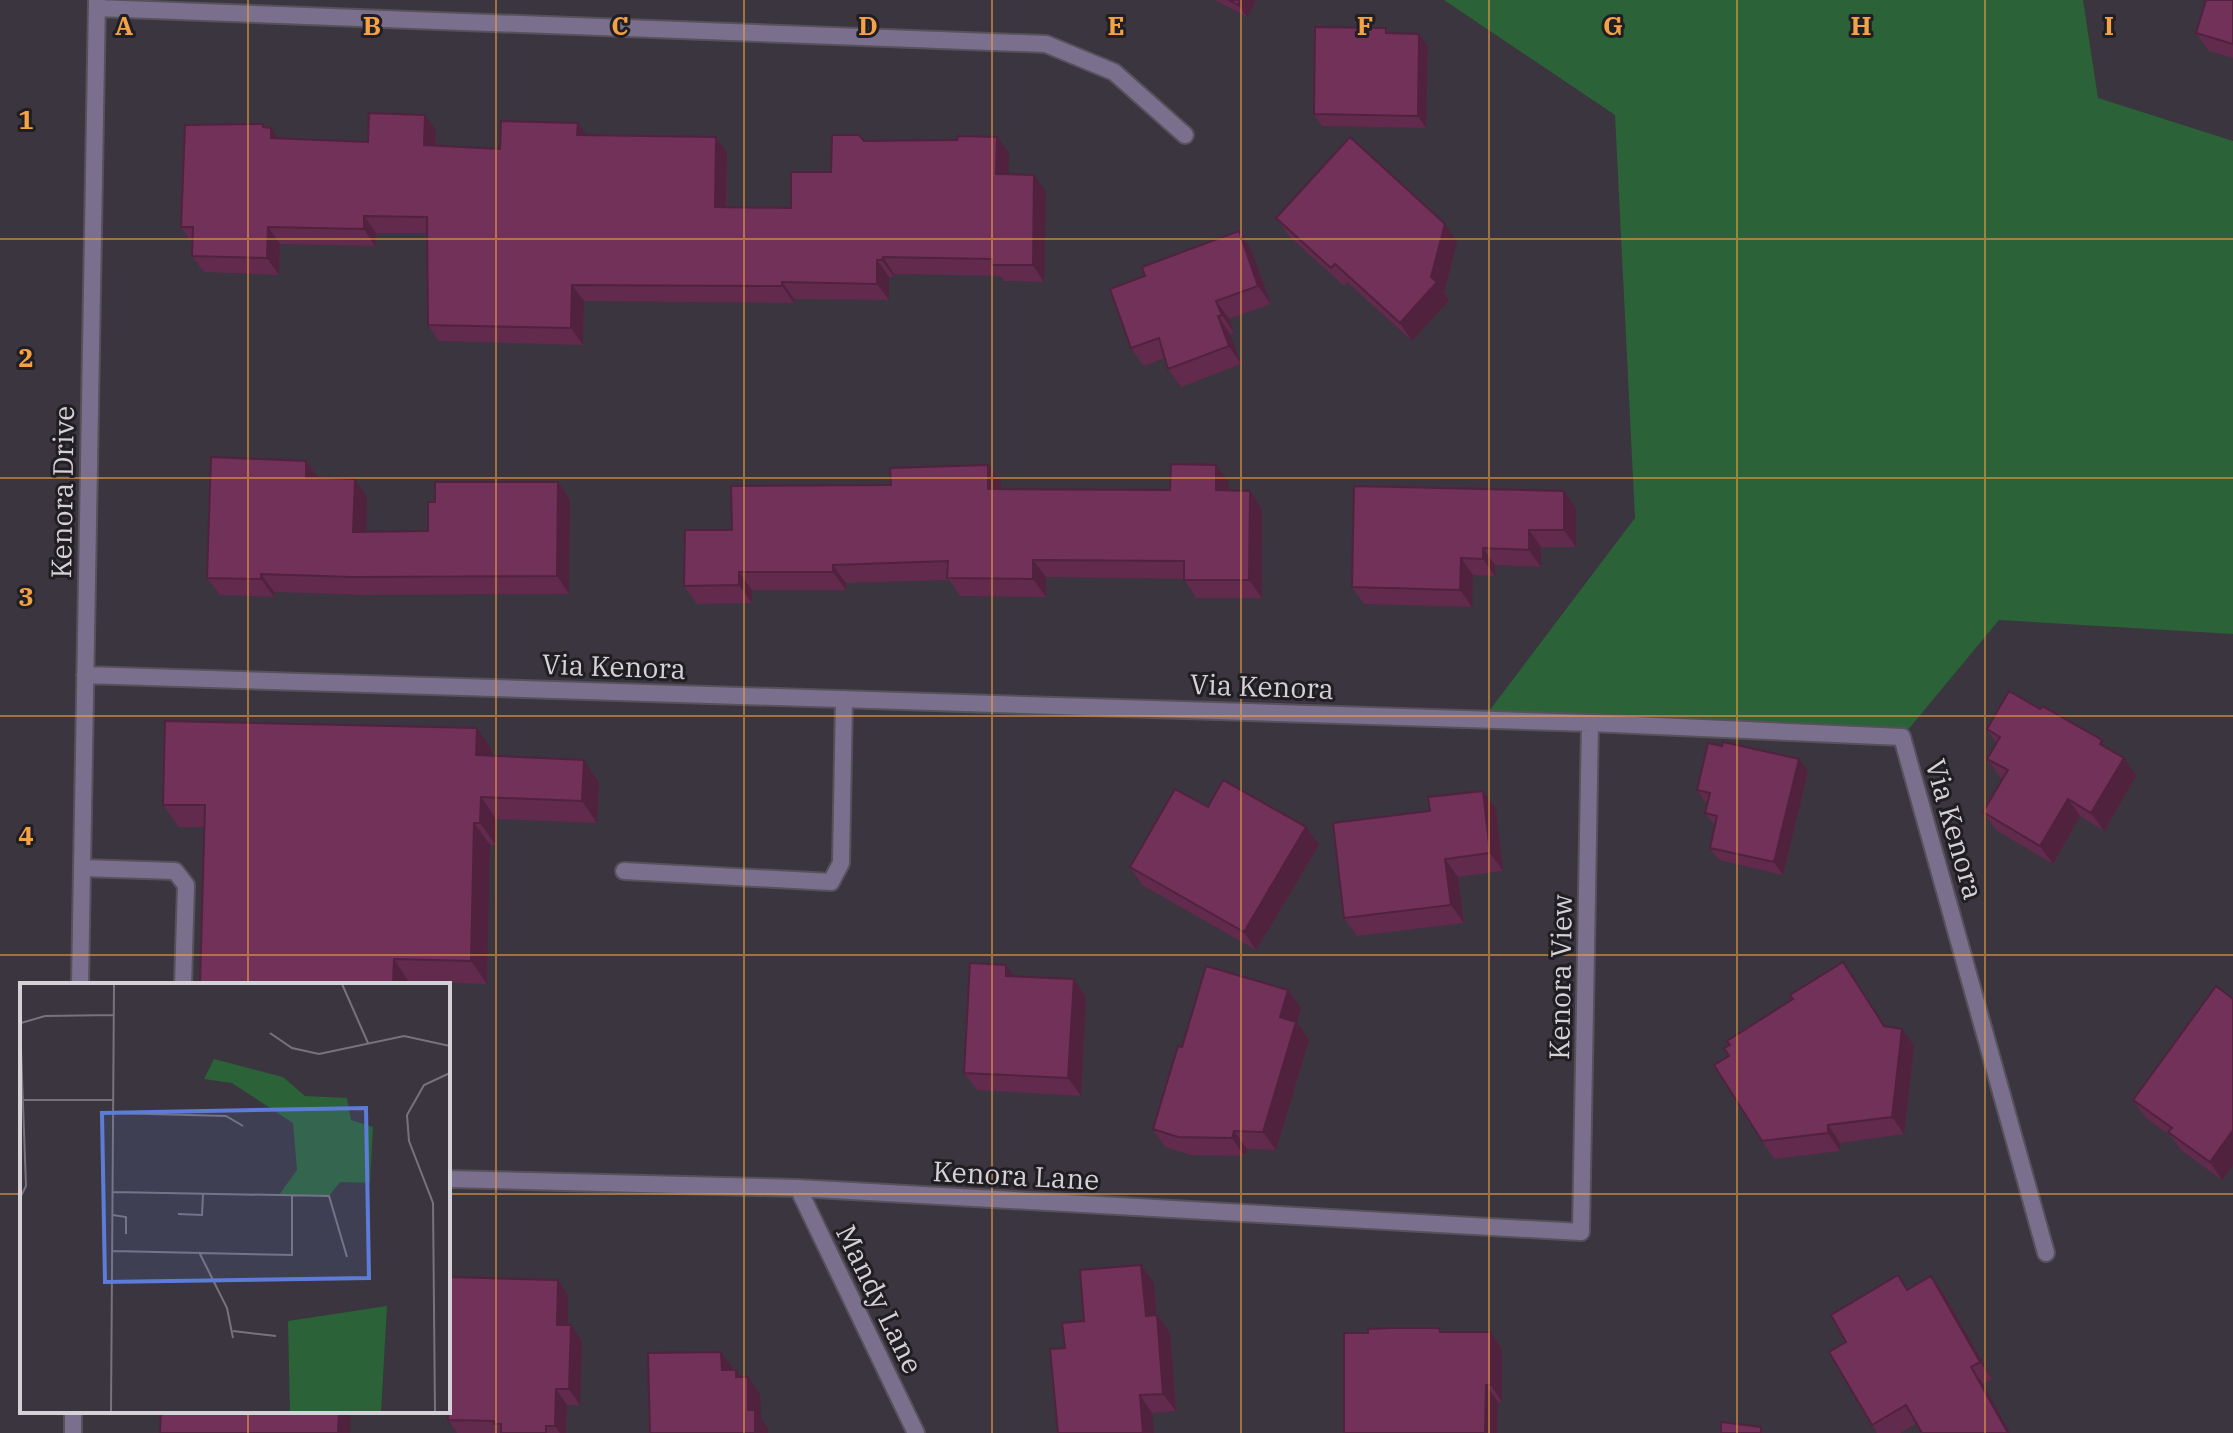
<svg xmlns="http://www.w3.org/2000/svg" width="2233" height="1433" viewBox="0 0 2233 1433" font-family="'IBM Plex Serif',serif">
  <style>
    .green { fill: #2c6238 }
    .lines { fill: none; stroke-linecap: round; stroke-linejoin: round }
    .service-casing { stroke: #56515a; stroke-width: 20 }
    .minor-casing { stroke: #56515a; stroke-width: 20 }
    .service { stroke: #7a708e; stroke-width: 16 }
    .minor { stroke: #7a708e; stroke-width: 16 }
    .wall { fill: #622a4d }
    .shaded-wall { fill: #50223e }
    .building { fill: #723159; stroke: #50223e; stroke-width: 2 }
    .grid { fill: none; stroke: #f4a344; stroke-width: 2; stroke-opacity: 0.55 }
    .labels { text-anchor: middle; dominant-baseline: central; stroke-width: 6; stroke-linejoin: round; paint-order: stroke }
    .street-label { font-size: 28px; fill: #d4d1d7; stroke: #201e22 }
    .inset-road { fill: none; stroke: #78737b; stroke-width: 2 }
    .view { fill: #5d7cd8; fill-opacity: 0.15; stroke: #5d7cd8; stroke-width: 4 }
    .inset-edge { fill: none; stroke: #d4d1d7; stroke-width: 4 }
    .grid-label { font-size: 26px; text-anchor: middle; font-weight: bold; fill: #f4a344; stroke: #201e22; stroke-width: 6; stroke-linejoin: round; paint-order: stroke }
  </style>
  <rect width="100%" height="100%" fill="#3a353e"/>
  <!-- green -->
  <path class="green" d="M1444,0H2083L2098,98L2233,141V634L1999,620L1902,737L1483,719L1635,518L1615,115Z"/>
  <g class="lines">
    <defs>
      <path id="service" d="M82,868L175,871L186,885L183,985
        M624,871L831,882L841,863L844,699"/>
      <path id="minor" d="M97,8L1046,44L1114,72L1185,135
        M85,675L1590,723L1902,737L2046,1253
        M80,985L97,0
        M448,1179L798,1188L1581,1232L1590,723
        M798,1188L916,1433
        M73,1433V1411"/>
    </defs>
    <!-- service casing -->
    <use href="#service" class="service-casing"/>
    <!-- minor casing -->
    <use href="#minor" class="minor-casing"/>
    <!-- service -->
    <use href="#service" class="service"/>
    <!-- minor -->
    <use href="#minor" class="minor"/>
  </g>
  <!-- wall -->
  <path class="wall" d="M1215,0H1256L1247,17Z
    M2233,0V58L2209,51L2196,33Z
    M1386,28L1389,33L1419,34L1428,46L1426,128L1322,126L1314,114Z
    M263,124L279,139L368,142L436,131V146L500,149L586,135L716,137L727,153V207L791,208L864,141L1009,153L1008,175L1046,192L1044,282L1004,281L1000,276L894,274V277H889V300L794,299V303L584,301L583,345L439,341L428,325L427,233H376L375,246L280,244L279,275L204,272L192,256L193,244L181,227Z
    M1276,218L1457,242L1444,293L1449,300L1412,341L1347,282L1344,286L1289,236Z
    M1251,249L1271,304L1229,319L1234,333L1230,334L1241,364L1181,387L1168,369L1165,358L1144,366L1131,348Z
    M306,461L318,477L367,497L366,532L428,531L435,502L558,482L570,500L569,594L364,595L274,592V597L220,595L207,578Z
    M988,465L1001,483V489L1170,490L1229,483V491L1262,509V598H1196L1184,579L1046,577V597L960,596L949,580L846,583V590H752V603L697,604L684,586L732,530L891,485Z
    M1564,491L1576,508V547H1541V567L1495,565V576L1473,575L1472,607L1364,604L1352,587Z
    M1987,729L2108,748L2136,776L2104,831L2080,816L2053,864L1996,830L1983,812L2003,779L2000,777L1987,759L1996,743Z
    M492,750V755L599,783L597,823L496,819V845H490L487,984L409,982V985H200L205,827H179L163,805Z
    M1808,771L1783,875L1719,860L1710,848L1715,826L1705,813L1708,803H1706L1697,790Z
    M1483,791L1496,809L1503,871L1458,877L1464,923L1357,936L1344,918L1430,811Z
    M1208,807L1306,827L1319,845L1256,950L1142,885L1130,867Z
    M1843,962L1885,1027L1914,1046L1904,1134L1840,1143V1151L1774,1159L1762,1141L1729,1056L1730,1045Z
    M1014,977L1074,979L1086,997L1081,1096L977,1090L964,1073Z
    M1288,990L1301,1008L1297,1022L1309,1040L1276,1150L1247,1149L1244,1156L1191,1155L1165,1147L1153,1129L1182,1047Z
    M2233,999V1165L2222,1180L2181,1150L2171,1136L2146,1118L2133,1100Z
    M448,1277L558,1280L568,1296V1325H571L582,1341L580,1405H567L566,1433H457L448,1420L450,1339H448Z
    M1154,1283L1157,1315L1170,1333L1176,1411L1152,1413L1065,1348L1084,1321Z
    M1908,1289L1943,1293L1992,1379L1900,1433H1877L1872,1425L1846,1342Z
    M1442,1332H1491L1502,1349V1402H1498L1497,1433H1344L1368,1333Z"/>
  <!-- shaded-wall -->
  <path class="shaded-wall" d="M1240,0H1256L1247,17L1238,5Z
    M1419,34L1428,46L1426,128L1418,116Z
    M425,115L436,131L435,162L424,145Z
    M578,123L589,139L577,135Z
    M263,124L271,135V128L283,145L282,155L263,127Z
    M716,137L727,153L726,223L715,207Z
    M997,137L1009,153L1008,191L996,174Z
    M1034,175L1046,192L1044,282L1033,265Z
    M364,216L376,233L375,246L364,229Z
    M1445,224L1457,242L1444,293L1449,300L1412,341L1400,323L1431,277Z
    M268,227L280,244L279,275L267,258Z
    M1239,231L1251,249L1271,304L1258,286Z
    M883,257L894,274V277L882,260Z
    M877,260L889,277V300L877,284Z
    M782,282L794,299V303L782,286Z
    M572,285L584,301L583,345L571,328Z
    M1216,301L1229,319L1234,333L1222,315Z
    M1218,316L1230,334L1241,364L1229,346Z
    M306,461L319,479L306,477Z
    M988,465L1001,483V507L988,489Z
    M1216,465L1229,483L1228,508L1216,490Z
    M355,479L367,497L366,550L353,532Z
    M558,482L570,500L569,594L557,576Z
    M1250,491L1262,509V598L1249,580Z
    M1564,491L1576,508V547L1564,530Z
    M1529,530L1541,547V567L1529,550Z
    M1483,548L1495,565V576L1483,559Z
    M1461,558L1473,575L1472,607L1460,590Z
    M1033,560L1046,577V597L1033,579Z
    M833,565L846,583V590L833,572Z
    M739,572L752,590V603L739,585Z
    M261,574L274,592V597L261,579Z
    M477,728L492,750V777L476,755Z
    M2124,758L2136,776L2104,831L2091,813Z
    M1799,759L1808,771L1783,875L1774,862Z
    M584,760L599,783L597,823L582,801Z
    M1483,791L1496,809L1503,871L1490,853Z
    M481,797L496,819V845L480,823Z
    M2068,799L2080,816L2053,864L2040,846Z
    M474,823L490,845L487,984L471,961Z
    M1306,827L1319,845L1256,950L1244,932Z
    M1445,859L1458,877L1464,923L1451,905Z
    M394,959L409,982V985H393Z
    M1006,965L1019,983L1006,976Z
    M1074,979L1086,997L1081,1096L1068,1078Z
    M1288,990L1301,1008L1297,1022L1309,1040L1276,1150L1263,1132L1280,1017Z
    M1902,1029L1914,1046L1904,1134L1892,1117Z
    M1828,1125L1840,1143V1151L1828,1133Z
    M2233,1130V1165L2222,1180L2210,1162Z
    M1234,1131L1247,1149L1244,1156L1232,1138Z
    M1141,1265L1154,1283L1158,1334L1146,1316Z
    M1931,1276L1943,1293L1992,1379L1980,1362Z
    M558,1280L568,1296V1340L557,1325Z
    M1157,1315L1170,1333L1176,1411L1163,1394Z
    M571,1325L582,1341L580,1405L569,1389Z
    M1491,1332L1502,1349V1402L1491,1385Z
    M721,1352L734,1370H722Z
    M1971,1367L1983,1384L2010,1433H2008Z
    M736,1370L748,1387V1377L760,1395L761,1418L768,1428V1433H755L748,1410L736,1377Z
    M1486,1385L1498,1402L1497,1433H1485Z
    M556,1389L567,1405L566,1433H560L555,1426Z
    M1140,1395L1152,1413L1154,1433H1143Z
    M339,1411H346L351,1418L350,1433H338Z"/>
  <!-- building -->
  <path class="building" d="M1229,0H1240L1238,5Z
    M2206,0H2233V44L2196,33Z
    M1315,27L1386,28V33L1419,34L1418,116L1314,114Z
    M369,113L425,115L424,145L500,149L501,121L578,123L577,135L716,137L715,207L791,208V172H831L832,135H859L864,141L957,140L958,136L997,137L996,174L1034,175L1033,265H992V259L883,257L882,260H877V284L782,282V286L572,285L571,328L428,325L427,217L364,216V229L268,227L267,258L192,256L193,227H181L185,125L263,124V127L271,128V138L368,142Z
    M1350,137L1445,224L1431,277L1437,282L1400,323L1335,264L1331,268L1276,218Z
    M1239,231L1258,286L1216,301L1222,315L1218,316L1229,346L1168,369L1159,338L1131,348L1110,289L1145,276L1142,267Z
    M211,457L306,461V477L355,479L353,532L428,531V502H435V482H558L557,576L352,577L261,574V579L207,578Z
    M1171,464L1216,465V490L1250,491L1249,580H1184V561L1033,560V579L947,578L948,561L833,565V572H739V585L684,586L685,530H732L731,486L891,485L890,468L988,465V489L1170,490Z
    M1354,486L1564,491V530H1529V550L1483,548V559L1461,558L1460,590L1352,587Z
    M2009,691L2040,709L2042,706L2102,740L2100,744L2124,758L2091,813L2068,799L2040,846L1983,812L2008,770L1987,759L2000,737L1987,729Z
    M165,721L477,728L476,755L584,760L582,801L481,797L480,823H474L471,961L394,959L393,985H200L205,805H163Z
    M1723,742L1799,759L1774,862L1710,848L1717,816L1705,813L1710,793L1697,790L1708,743L1722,746Z
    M1223,780L1306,827L1244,932L1130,867L1175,789L1208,807Z
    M1483,791L1490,853L1445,859L1451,905L1344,918L1333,823L1430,811L1428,797Z
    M1843,962L1884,1026L1902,1029L1892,1117L1828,1125V1133L1762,1141L1714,1065L1729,1056L1724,1048L1730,1045L1727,1041L1793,999L1790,995Z
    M970,963L1006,965V976L1074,979L1068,1078L964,1073Z
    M1206,966L1288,990L1280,1017L1296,1022L1263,1132L1234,1131L1232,1138L1178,1137L1153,1129L1178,1046L1182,1047Z
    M2216,986L2233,999V1130L2210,1162L2168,1132L2172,1128L2133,1100Z
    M1141,1265L1146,1316L1157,1315L1163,1394L1140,1395L1143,1433H1058L1050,1349L1065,1348L1062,1323L1084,1321L1080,1270Z
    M1898,1275L1907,1290L1931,1276L1980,1362L1971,1367L2008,1433H1922L1906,1405L1872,1425L1829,1352L1846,1342L1831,1315Z
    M448,1277L558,1280L557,1325H571L569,1389H556L555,1426H546V1433H501V1424H494V1421L448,1420L450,1324H448Z
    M1389,1328H1439L1440,1332H1491V1385H1486L1485,1433H1344V1333H1368V1329Z
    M721,1352L722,1370H736V1377H748V1410H755V1433H650L648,1353Z
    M161,1411H339L338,1433H160Z
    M1721,1422L1761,1427V1433H1721Z"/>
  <!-- grid -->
  <path class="grid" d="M248,0V985M496,0V1433M744,0V1433M992,0V1433M1241,0V1433M1489,0V1433M1737,0V1433M1985,0V1433M0,239H2233M0,478H2233M0,716H2233M0,955H2233M0,1194H22M448,1194H2233M248,1411V1433"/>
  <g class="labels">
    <!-- street labels -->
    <g class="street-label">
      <text transform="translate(62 492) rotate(-89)">Kenora Drive</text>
      <text transform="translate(614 666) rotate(2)">Via Kenora</text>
      <text transform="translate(1262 686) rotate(2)">Via Kenora</text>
      <text transform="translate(1955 829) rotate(74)">Via Kenora</text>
      <text transform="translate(1560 977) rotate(-89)">Kenora View</text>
      <text transform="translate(1016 1175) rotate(3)">Kenora Lane</text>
      <text transform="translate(880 1299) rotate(64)">Mandy Lane</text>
    </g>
  </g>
  <!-- overview -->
  <g transform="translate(20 983)">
    <rect width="430" height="430" fill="#3a353e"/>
    <path d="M194,76L263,94L285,113L327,115L331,137L353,144L350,200L320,199L309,213L259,212L277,187L273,140L212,100L184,96ZM367,323L361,429H270L268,338Z" fill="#2c6238"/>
    <path class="inset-road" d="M322,1L348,60M0,39L6,203L0,215M1,40L25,33L93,32M250,50L272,65L299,71L384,53L430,63M4,117H93M94,130L206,133L223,143M93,209L309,213L327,274M158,231L182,232L183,211M93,232L106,234V251M93,268L272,272V212M179,269L207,325L213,355M213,348L256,353M91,429L94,1M415,429L413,220L389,158L387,132L404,102L430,90"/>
    <path class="view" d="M346,125L349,295L85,299L82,130Z"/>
    <rect width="430" height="430" class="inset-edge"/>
  </g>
  <g class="grid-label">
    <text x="124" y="35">A</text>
    <text x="372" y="35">B</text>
    <text x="620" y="35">C</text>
    <text x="868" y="35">D</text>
    <text x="1116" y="35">E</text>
    <text x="1365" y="35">F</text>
    <text x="1613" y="35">G</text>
    <text x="1861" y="35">H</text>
    <text x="2109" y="35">I</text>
    <text x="26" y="129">1</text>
    <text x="26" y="367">2</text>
    <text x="26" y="606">3</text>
    <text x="26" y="845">4</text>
  </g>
</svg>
